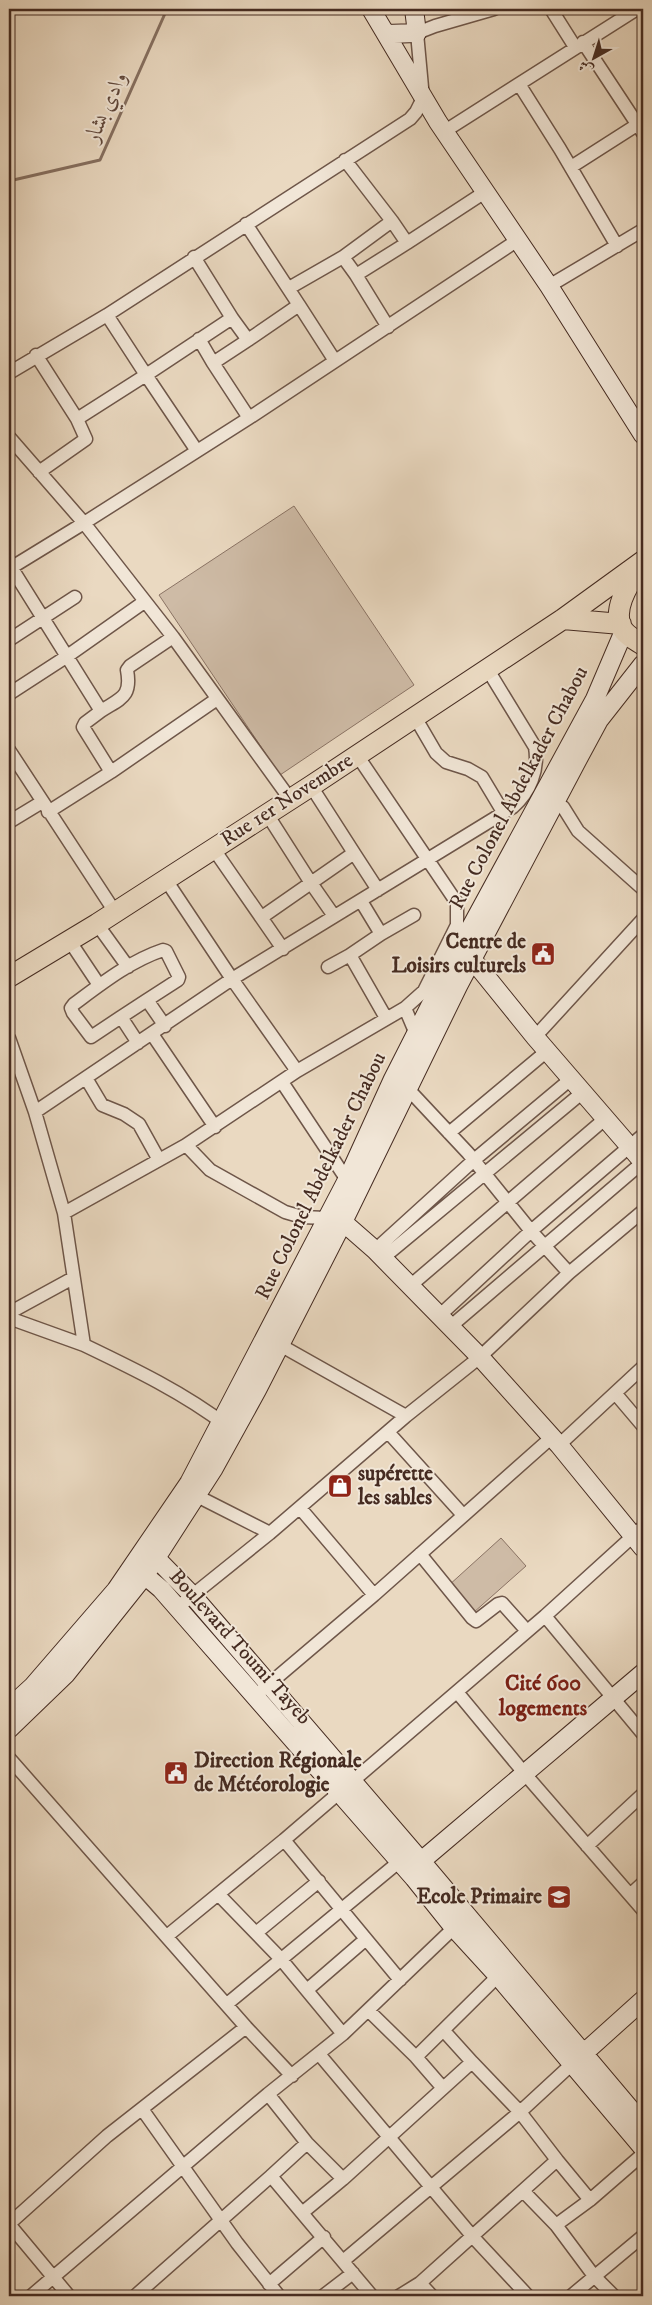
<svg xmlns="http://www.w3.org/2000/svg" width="652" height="2305" viewBox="0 0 652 2305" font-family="'IM FELL DW Pica',Amiri,serif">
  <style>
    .green { fill: #cebba6; stroke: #8a7364 }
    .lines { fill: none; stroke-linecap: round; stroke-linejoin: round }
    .stream { stroke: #867061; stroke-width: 3 }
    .street-casing { stroke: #6e5649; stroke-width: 15 }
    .secondary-casing { stroke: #452b21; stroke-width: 20 }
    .primary-casing { stroke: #452b21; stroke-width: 22 }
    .street { stroke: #f1e6d7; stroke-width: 12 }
    .secondary { stroke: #f1e6d7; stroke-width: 18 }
    .primary { stroke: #ead9c1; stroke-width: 20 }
    .labels { text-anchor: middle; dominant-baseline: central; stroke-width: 4; stroke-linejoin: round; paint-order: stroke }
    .street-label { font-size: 21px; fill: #452b21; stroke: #f1e6d7 }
    .poi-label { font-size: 21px; font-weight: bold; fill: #452b21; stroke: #f1e6d7; text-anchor: end }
    .water-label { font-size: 22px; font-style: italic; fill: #60483c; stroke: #f1e6d7 }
    .neighbourhood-label { font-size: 22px; font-weight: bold; fill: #7a1f14; stroke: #f1e6d7 }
  </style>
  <rect width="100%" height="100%" fill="#ead9c1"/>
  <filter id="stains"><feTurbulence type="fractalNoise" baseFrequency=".004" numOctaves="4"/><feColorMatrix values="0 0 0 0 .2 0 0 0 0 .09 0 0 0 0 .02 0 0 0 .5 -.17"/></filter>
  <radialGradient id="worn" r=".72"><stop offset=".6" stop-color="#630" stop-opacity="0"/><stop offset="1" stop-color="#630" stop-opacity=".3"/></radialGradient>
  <!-- green -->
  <path class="green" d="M294,506L414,685L280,775L159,595Z
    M501,1538L526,1566L473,1613L448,1586Z"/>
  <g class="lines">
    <!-- stream -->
    <path class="stream" d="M9,181L100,160L167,9"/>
    <defs>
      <path id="street" d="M551,9L575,47
        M583,42L643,133
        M519,84L560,149L617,246
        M445,131L637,9
        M345,160L392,221
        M571,167L643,121
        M246,224L299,305
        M407,243L485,192
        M194,257L232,318
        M356,275L388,327
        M549,286L643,230
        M289,288L343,257L392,221L407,243L356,275L343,257
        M248,340L299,305L335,361
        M36,355L77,419L86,439L39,472
        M213,363L249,418
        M9,373L107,315L410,119L416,112L423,98L417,33L435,26L494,9
        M77,419L146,375L107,315
        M9,437L84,523L9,569
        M197,451L146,375L232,318L248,340L213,363L199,339
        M11,567L101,711L85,723L83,727L111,772
        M9,640L75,597
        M9,694L66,657L144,602
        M101,711C121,698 132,697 127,670L130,666L173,637
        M415,717L436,753L446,762L468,769L482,777L503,812
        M9,750L115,912
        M357,755L457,903V925L424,991L405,1008
        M311,786L354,853
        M290,799L173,637L84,523L249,418L518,240
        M554,803L563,807L578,831L643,889
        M48,812L111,772L217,699
        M267,814L311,883L334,916
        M9,822L42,802
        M213,848L283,949
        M166,880L232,979L297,1071
        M361,901L381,934L350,955L386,1018
        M262,917L354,853L378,890
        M97,924L128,967
        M381,934L414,915
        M69,940L99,985
        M328,967L350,955
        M121,1017L147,1000
        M152,1034L215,1127
        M535,1037L643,919
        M9,1038L35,1112L64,1213L84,1345C134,1369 184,1393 227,1426
        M138,1043L121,1017L91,1037L73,1013L71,1008L74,1004C101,984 130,961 163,950L166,951L179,977L178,980L147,1000L165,1026
        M86,1078L102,1105L124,1114L139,1124L159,1160
        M282,1082L347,1180
        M401,1085L409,1090L468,1153L531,1231L569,1273
        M35,1112L232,979L513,807C530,792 539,770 535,747L488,670
        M449,1133L547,1051
        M186,1145L297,1071L405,1008L416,1034
        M64,1213L186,1145L210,1170L285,1212L302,1217L326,1218
        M375,1250L474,1160L572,1078
        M383,1258L583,1092
        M410,1286L606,1118
        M9,1313L73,1278
        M439,1316L531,1231L643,1135
        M9,1318L84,1345
        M450,1327L643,1162
        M280,1345L406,1416
        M615,1393L643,1426
        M388,1432L463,1515
        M559,1445L643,1367
        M197,1496L270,1533
        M300,1508L374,1595
        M420,1554L472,1618L476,1621L498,1604L502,1603L527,1631
        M178,1607L270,1533L406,1416L480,1357L569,1273L643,1211
        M545,1616L643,1734
        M457,1692L525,1774L643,1910
        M255,1696L374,1595L552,1437
        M9,1758L246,2027L292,2076
        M587,1846L643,1794
        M219,1895L280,1958L343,2034
        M630,1895L643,1883
        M256,1933L319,1881
        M167,1936L284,1840
        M400,1980L284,1840L545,1616L643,1527
        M307,1990L366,1939
        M227,2004L400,1861
        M369,2011L416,2057L442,2087
        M444,2031L472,2062
        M319,2054L473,2237L528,2296
        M416,2057L498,1976
        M268,2094L307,2143L343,2179L472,2062L520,2112L557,2160L420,2283L432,2296
        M142,2109L237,2243L279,2296
        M307,2143L271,2176L302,2213L343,2179
        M557,2160L590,2200L643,2154
        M524,2192L556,2225
        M590,2200L556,2225L594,2276L614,2296
        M302,2213L372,2296
        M343,2261L520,2112L572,2064
        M269,2284L324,2237
        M31,2296L268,2094L343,2034L460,1922
        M69,2296L9,2224L107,2136L246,2027
        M135,2296L271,2176
        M323,2296L353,2273
        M399,2296L420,2283
        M571,2296L643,2236"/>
      <path id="secondary" d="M371,9L438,122L549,286L643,435
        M386,34L417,33L414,9
        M463,952L472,959L535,1037L643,1162
        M332,1220L343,1222L375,1250L480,1357L559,1445L643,1548
        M148,1553L156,1558L193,1596L422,1862L643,2124
        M135,1567L161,1589L414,1878L454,1928L498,1976L643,2148
        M9,1708L33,1686L116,1590L189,1483L347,1180L393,1079L459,949L595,699L624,631
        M9,1729L66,1674L145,1575L214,1468L257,1390L343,1222L458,986L579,757L599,720L643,664
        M413,1868L643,1673
        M574,2062L643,2000"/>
      <path id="primary" d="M639,570C628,584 610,613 624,631C629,637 637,641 643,645
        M563,619L621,624
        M9,977L97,924L311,786L563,619L643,561"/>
    </defs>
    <!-- street casing -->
    <use href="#street" class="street-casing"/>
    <!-- secondary casing -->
    <use href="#secondary" class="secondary-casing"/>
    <!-- primary casing -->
    <use href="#primary" class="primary-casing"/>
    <!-- street -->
    <use href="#street" class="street"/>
    <!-- secondary -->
    <use href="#secondary" class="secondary"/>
    <!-- primary -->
    <use href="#primary" class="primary"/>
  </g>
  <!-- icons -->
  <defs>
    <symbol id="civic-square" viewBox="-11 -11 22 22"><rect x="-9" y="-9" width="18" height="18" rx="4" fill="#8f2418" stroke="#f1e6d7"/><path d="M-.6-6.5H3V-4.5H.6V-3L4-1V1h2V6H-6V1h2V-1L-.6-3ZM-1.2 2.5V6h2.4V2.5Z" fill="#fff"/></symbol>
    <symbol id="shop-square" viewBox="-11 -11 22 22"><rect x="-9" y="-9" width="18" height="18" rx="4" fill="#8f2418" stroke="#f1e6d7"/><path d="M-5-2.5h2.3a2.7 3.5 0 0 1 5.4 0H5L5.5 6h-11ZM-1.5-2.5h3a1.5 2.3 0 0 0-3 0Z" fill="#fff"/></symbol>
    <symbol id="school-square" viewBox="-11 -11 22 22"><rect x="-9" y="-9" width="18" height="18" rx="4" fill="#8f2418" stroke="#f1e6d7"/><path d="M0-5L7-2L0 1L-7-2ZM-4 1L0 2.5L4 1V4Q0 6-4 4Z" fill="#fff"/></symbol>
  </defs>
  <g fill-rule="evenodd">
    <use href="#civic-square" x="529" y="940" width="28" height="28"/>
    <use href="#shop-square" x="326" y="1472" width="28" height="28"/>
    <use href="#civic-square" x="162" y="1759" width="28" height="28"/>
    <use href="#school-square" x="545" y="1883" width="28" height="28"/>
  </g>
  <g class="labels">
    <!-- street labels -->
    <g class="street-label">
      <text transform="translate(519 788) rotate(-62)">Rue Colonel Abdelkader Chabou</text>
      <text transform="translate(287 800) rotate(-33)">Rue 1er Novembre</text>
      <text transform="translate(321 1176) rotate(-64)">Rue Colonel Abdelkader Chabou</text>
      <text transform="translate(240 1647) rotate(48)">Boulevard Toumi Tayeb</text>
    </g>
    <!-- poi labels -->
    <g class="poi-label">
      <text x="526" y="942">Centre de<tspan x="526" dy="24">Loisirs culturels</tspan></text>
      <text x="358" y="1474" text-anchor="start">supérette<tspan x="358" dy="24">les sables</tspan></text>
      <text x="194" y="1761" text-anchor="start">Direction Régionale<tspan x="194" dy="24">de Météorologie</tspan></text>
      <text x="542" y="1897">Ecole Primaire</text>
    </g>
    <!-- water labels -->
    <g class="water-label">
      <text transform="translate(106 107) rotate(-66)">وادي بشار</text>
    </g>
    <!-- neighbourhood labels -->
    <g class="neighbourhood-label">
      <text x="543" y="1683">Cité 600<tspan x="543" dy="25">logements</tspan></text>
    </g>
  </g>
  <!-- margin -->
  <rect width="652" height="2305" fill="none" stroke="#ead9c1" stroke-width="30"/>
  <rect x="10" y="10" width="632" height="2285" fill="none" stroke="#452b21" stroke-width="2.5"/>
  <rect x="15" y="15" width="622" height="2275" fill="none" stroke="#452b21"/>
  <!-- north arrow -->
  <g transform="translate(594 58) rotate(219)" stroke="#f1e6d7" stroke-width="4" paint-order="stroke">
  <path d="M0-4L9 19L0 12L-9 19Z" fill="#452b21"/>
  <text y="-8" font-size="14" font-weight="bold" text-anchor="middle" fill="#452b21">ش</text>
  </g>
  <rect width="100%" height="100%" filter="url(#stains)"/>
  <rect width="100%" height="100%" fill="url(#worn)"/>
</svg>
